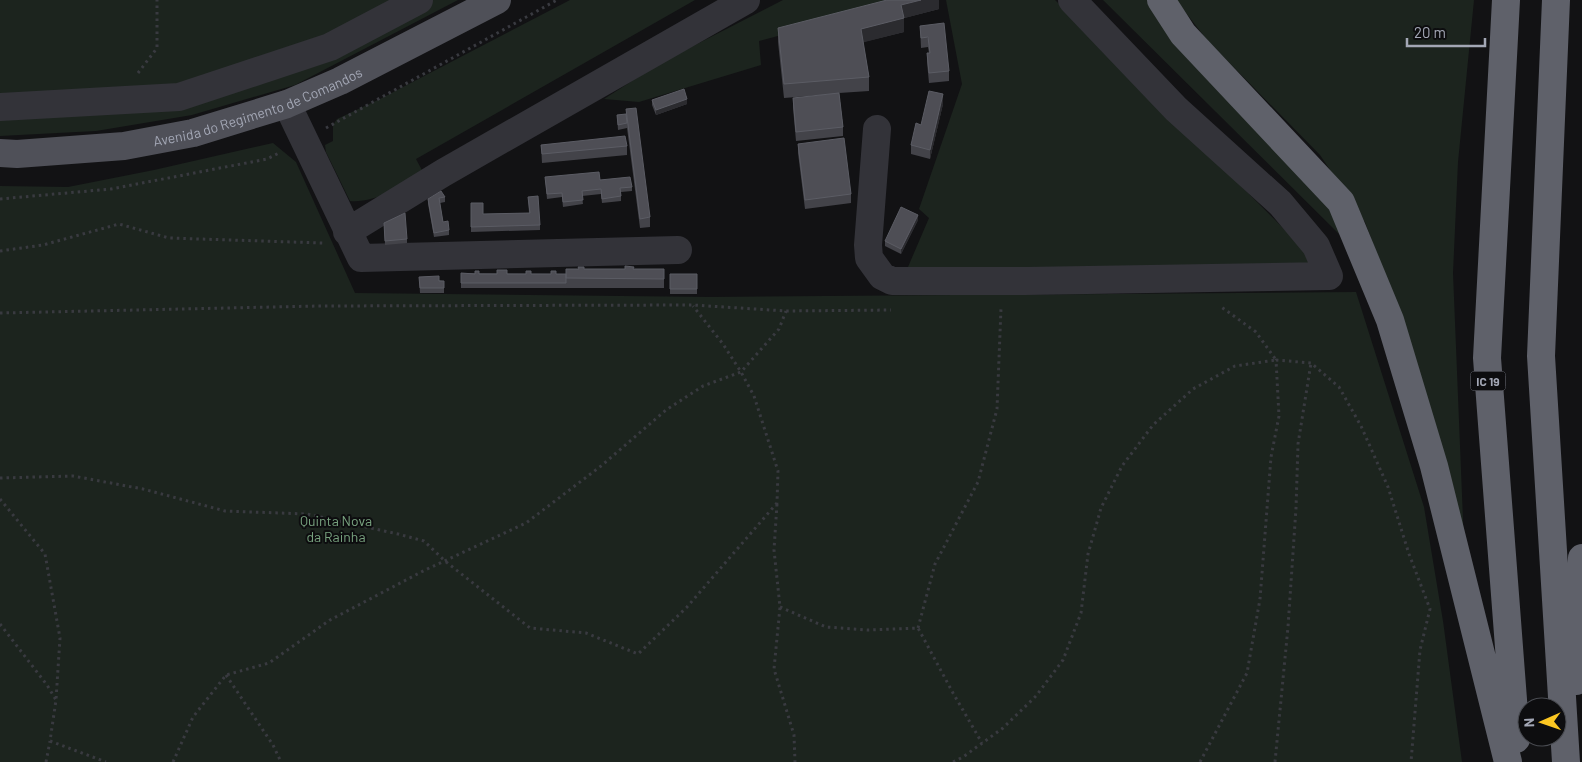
<svg xmlns="http://www.w3.org/2000/svg" width="1582" height="762" viewBox="0 0 1582 762" font-family="Barlow,sans-serif">
  <style>
    .green { fill: #1c241e }
    .lines { fill: none; stroke-linecap: round; stroke-linejoin: round }
    .path { stroke: #393a40; stroke-width: 3; stroke-dasharray: 2.5 4; stroke-linecap: butt }
    .minor { stroke: #333339; stroke-width: 28 }
    .major { stroke: #4f5058; stroke-width: 28 }
    .highway { stroke: #5f616a; stroke-width: 28 }
    .wall { fill: #434349 }
    .shaded-wall { fill: #2b2b2f }
    .building { fill: #4e4e55; stroke: #5b5c64 }
    .labels { text-anchor: middle; dominant-baseline: central; stroke-width: 4; stroke-linejoin: round; paint-order: stroke }
    .shield { fill: #0d0d0f; stroke: #767983; stroke-width: 1 }
    .shield-label { font-size: 12px; font-weight: bold; fill: #a3a7b5 }
    .street-label { font-size: 14px; fill: #a3a7b5; stroke: #0d0d0f }
    .park-label { font-size: 14px; fill: #78a27f; stroke: #0d0d0f }
  </style>
  <rect width="100%" height="100%" fill="#121214"/>
  <!-- green -->
  <path class="green" d="M0,0H458L295,85L192,115L96,131L0,136Z
    M570,0H695L416,159L425,176C406,185 371,204 350,201L326,152L325,145L333,141V125L337,119L380,99Z
    M783,0H912L759,41L761,65L639,102L604,99L660,63Z
    M946,0H1055L1311,256L1316,270L905,274L929,218L919,209L962,84Z
    M1103,0H1149L1328,194L1340,235Z
    M1176,0H1474L1458,162L1453,273L1464,544L1404,327L1365,222L1320,155L1207,40Z
    M273,143L296,162L355,293L711,297L1356,292L1424,507L1443,621L1462,762H0V186L68,187L154,170Z"/>
  <g class="lines">
    <!-- path -->
    <path class="path" d="M138,73L157,48V0
      M326,128L557,0
      M0,199L111,189L267,159L281,152
      M0,251L43,245L119,224L169,238L323,243
      M0,313L318,306L693,305L786,311L891,310
      M0,478L73,476L143,489L225,511L307,514L398,534L424,541L445,561L530,628L586,633L638,654L687,607L777,503L778,471L754,396L741,372L723,344L693,306
      M0,499L45,554L60,638L56,700L50,741L106,762
      M777,504L774,550L780,607L774,669L794,735L795,762
      M780,607L826,627L867,630L918,628L953,693L982,743
      M0,624L47,685L56,700
      M918,628L935,564L978,482L997,409L1001,308
      M226,675L273,745L281,762
      M46,762L50,741
      M173,762L193,717L226,675L269,663L330,620L425,570L526,523L601,466L666,410L703,386L741,372L779,329L786,311
      M953,762L963,757L1003,728L1036,696L1063,660L1081,613L1088,554L1101,508L1122,466L1153,425L1193,389L1235,366L1276,360L1256,332L1220,306
      M1200,762L1247,673L1260,599L1271,457L1279,416L1276,360L1311,363L1339,387L1361,426L1388,487L1409,554L1430,609L1420,650L1411,762
      M1275,762L1288,627L1296,508L1298,444L1311,363"/>
    <!-- minor -->
    <path class="minor" d="M287,104L361,258L678,250
      M0,107L179,97L330,47L419,0
      M877,129L868,245L869,258L882,276L892,281H1026L1329,276L1316,246L1280,203L1176,109L1072,0
      M347,232L443,173L746,0"/>
    <!-- major -->
    <path class="major" id="s1" d="M0,153L17,154L124,146L193,133L287,104L340,81L497,0"/>
    <!-- highway -->
    <path class="highway" d="M1161,0L1183,34L1341,202L1390,320L1434,466L1508,762
      M1506,0L1487,358L1516,739
      M1556,0L1541,356L1566,762
      M1576,681L1582,558"/>
  </g>
  <!-- wall -->
  <path class="wall" d="M939,0V9L904,18V32L863,42L869,77V91L839,93L843,127V136L796,141L793,108V98L834,94L784,98L778,42V28Z
    M920,26L949,71V81L929,83L927,62V53H929L928,47L921,48Z
    M652,100L687,104L656,115L652,105Z
    M943,104L930,159L911,154V145Z
    M626,109L650,217V227L640,228L627,128L618,130L617,115L626,114Z
    M798,144L851,194V203L805,209L798,153Z
    M541,145L627,146V155L542,163Z
    M545,177L600,180L632,187V191L621,192V201L602,203L601,194L582,196L583,204L563,207L562,197L547,199Z
    M445,197V202L440,203L443,222L449,230V235L434,237L428,204V199Z
    M528,197L540,225V230L471,232V203L483,214L529,213Z
    M918,220L901,254L885,246V241Z
    M384,223L407,239V243L385,245Z
    M584,269H664V288H461V273L566,274Z
    M670,274H697V294H670Z
    M419,277L444,281V293H420Z"/>
  <!-- shaded-wall -->
  <path class="shaded-wall" d="M921,0H939V9L901,19V5Z
    M904,18V32L861,43V29Z
    M943,94V104L930,159V150Z
    M687,99V104L656,115V110Z
    M918,215V220L901,254V249Z"/>
  <!-- building -->
  <path class="building" d="M887,0H921L901,5L904,18L861,29L869,77L784,84L778,28Z
    M944,23L949,71L929,73L927,53H930L928,37L921,38L920,26Z
    M684,89L687,99L656,110L652,100Z
    M929,91L943,94L930,150L911,145L916,123L921,125Z
    M839,93L843,127L796,132L793,98Z
    M636,108L650,217L640,219L626,109Z
    M626,114L627,123L618,125L617,115Z
    M625,136L627,146L542,154L541,145Z
    M844,138L851,194L805,200L798,144Z
    M599,172L600,180L630,177L632,187L620,188L621,196L602,199L601,189L582,191L583,200L563,202L562,193L547,194L545,177Z
    M441,191L445,197L439,198L443,222L448,221L449,230L434,233L428,199Z
    M538,196L540,225L471,227V203H483V214L530,213L528,197Z
    M901,207L918,215L901,249L885,241Z
    M405,213L407,239L385,241L384,223Z
    M625,266L634,267L633,269H664V279L566,278V269H579L578,267H584V269H625Z
    M497,270H507V274H526V271H531V274H551V271H556V274H566V283H461V273L475,274V271H479V274H497Z
    M670,274H697V289H670Z
    M439,276V281H444V288H420L419,277Z"/>
  <g class="labels">
    <!-- shield labels -->
    <rect class="shield" x="1470.5" y="371.5" width="35" height="19" rx="4"/>
    <g class="shield-label">
      <text x="1488" y="381">IC 19</text>
    </g>
    <!-- street labels -->
    <g class="street-label">
      <text stroke="none"><textPath href="#s1" startOffset="264">Avenida do Regimento de Comandos</textPath></text>
    </g>
    <!-- park labels -->
    <g class="park-label">
      <text x="336" y="520">Quinta Nova<tspan x="336" dy="16">da Rainha</tspan></text>
    </g>
  </g>
  <!-- north arrow -->
  <g transform="translate(1542 722) rotate(268)"><circle r="24" fill="#0d0d0f" stroke="#494b51"/>
  <path d="M0-4L9 19L0 12L-9 19Z" fill="#fcc722"/>
  <text y="-8" font-size="14" font-weight="bold" text-anchor="middle" fill="#a3a7b5">N</text>
  </g>
  <!-- scale -->
  <path d="M1407 38v8h78v-8" fill="none" stroke="#a3a7b5" stroke-width="2.5"/>
  <text x="1414" y="38" font-size="15" fill="#a3a7b5" stroke="#0d0d0f" stroke-width="4" paint-order="stroke">20 m</text>
</svg>
